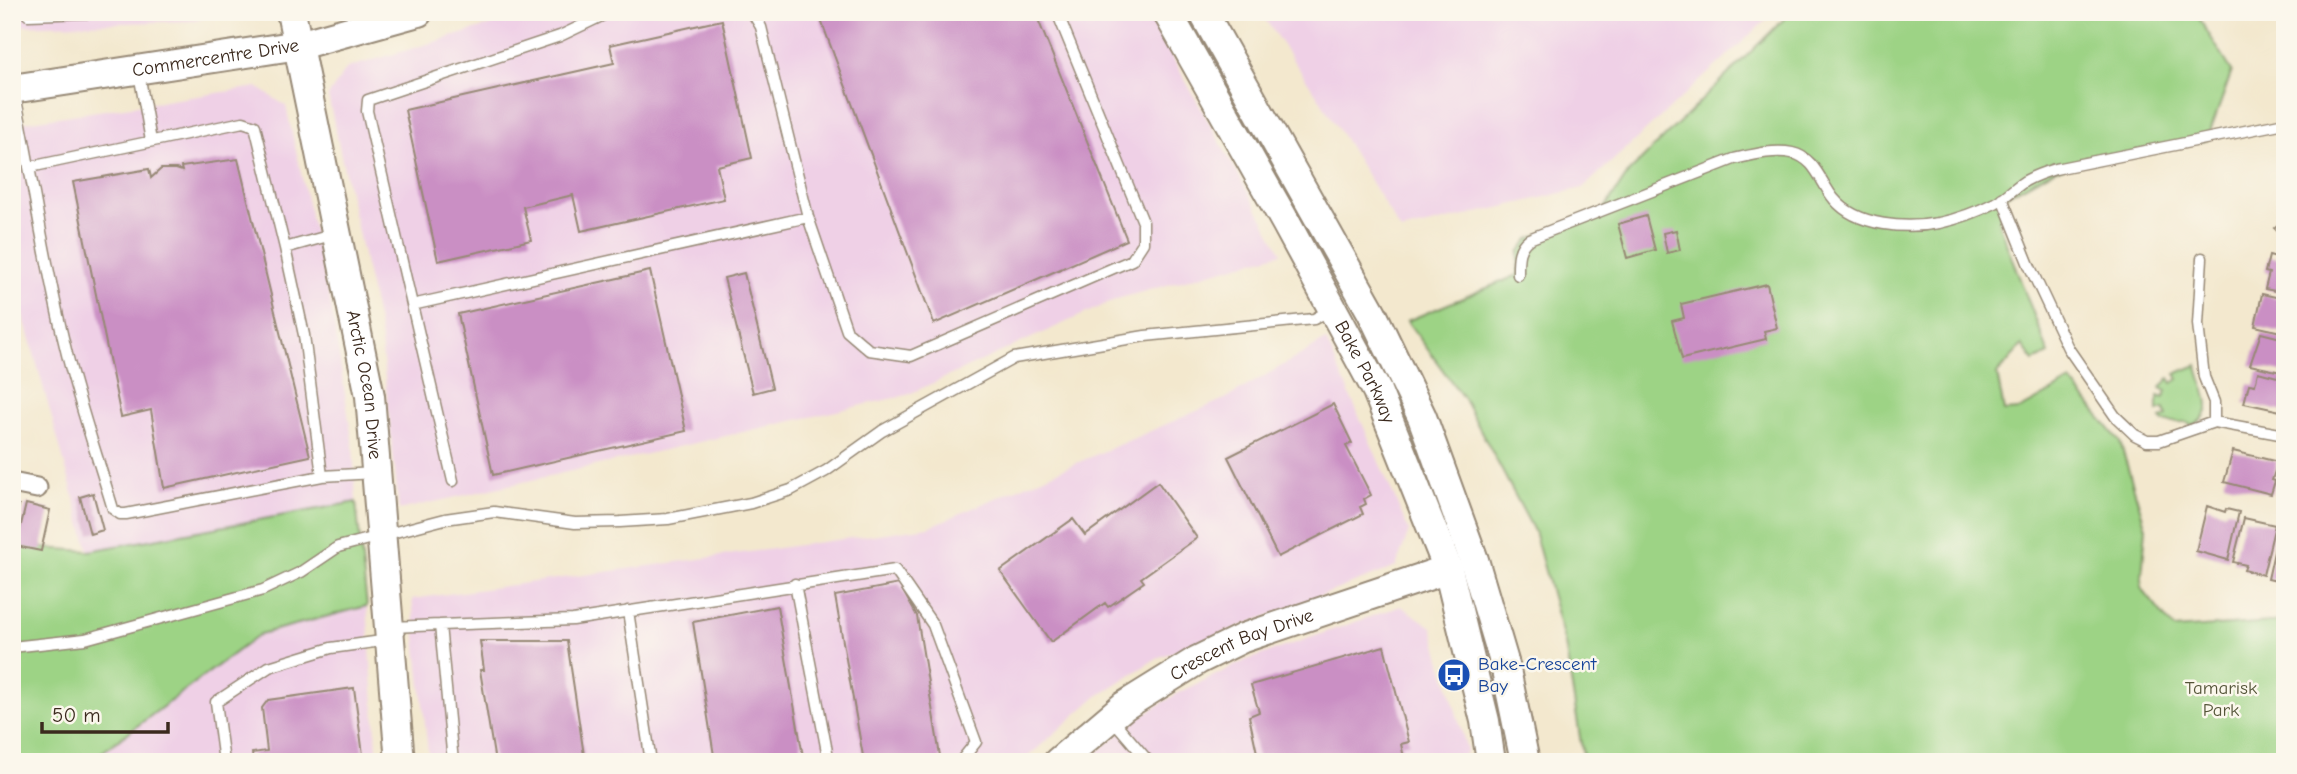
<svg xmlns="http://www.w3.org/2000/svg" width="2297" height="774" viewBox="0 0 2297 774" font-family="'Comic Neue',sans-serif">
  <style>
    .built { fill: #efd0e6 }
    .green { fill: #9dd385; stroke: #6c7e52; stroke-width: 2 }
    .building { fill: #ca8fc4 }
    .lines { fill: none; stroke-linecap: round; stroke-linejoin: round }
    .lane-casing { stroke: #978976; stroke-width: 13 }
    .street-casing { stroke: #978976; stroke-width: 23 }
    .secondary-casing { stroke: #978976; stroke-width: 32 }
    .lane { stroke: #fff; stroke-width: 10 }
    .street { stroke: #fff; stroke-width: 19 }
    .secondary { stroke: #fff; stroke-width: 28 }
    .labels { text-anchor: middle; dominant-baseline: central; stroke-width: 5; stroke-linejoin: round; paint-order: stroke }
    .street-label { font-size: 19px; fill: #3b2a1e; stroke: #fbf7ec }
    .transit-label { font-size: 19px; fill: #164399; stroke: #fbf7ec; text-anchor: start }
    .park-label { font-size: 19px; fill: #545438; stroke: #fbf7ec }
  </style>
  <rect width="100%" height="100%" fill="#fbf7ec"/>
  <filter id="ink" filterUnits="userSpaceOnUse"><feTurbulence type="fractalNoise" baseFrequency=".0143" numOctaves="2"/><feDisplacementMap in="SourceGraphic" scale="14" xChannelSelector="R" yChannelSelector="G"/><feConvolveMatrix kernelMatrix="1 2 1 2 8 2 1 2 1" color-interpolation-filters="sRGB"/></filter>
  <filter id="wash" filterUnits="userSpaceOnUse"><feTurbulence type="fractalNoise" baseFrequency=".00686" numOctaves="4" result="noise"/><feDisplacementMap in="SourceGraphic" scale="28" xChannelSelector="R" yChannelSelector="G"/><feGaussianBlur stdDeviation="1.57" result="paint"/><feColorMatrix in="noise" values="0 0 0 0 0 0 0 0 0 0 0 0 0 0 0 0 0 1.4 0 .05"/><feComposite in="paint" operator="in"/></filter>
  <g filter="url(#wash)">
    <rect width="100%" height="100%" fill="#f3e8ce"/>
    <!-- built -->
    <path class="built" d="M12,12H221L195,21L12,26Z
      M521,12H1147L1282,253L1117,299L907,395L399,510L380,332L328,96L347,68L488,26Z
      M1260,12H1775L1583,188L1401,231L1321,101Z
      M257,87L286,106L332,311L353,446L356,502L89,551L12,275V124Z
      M1326,340L1409,531L1396,567L1157,658L1096,697L1022,762H429L412,599L929,527L1227,398Z
      M367,606L378,762H89L260,634Z
      M1401,606L1432,627L1467,750L1460,762H1086L1136,719L1180,692L1247,660Z"/>
    <!-- green -->
    <path class="green" d="M1791,12H2195L2232,71L2207,140L2055,169L2002,198L1999,225L2049,354L2034,361L2022,345L1997,374L2004,411L2019,410L2071,381L2120,442L2146,528L2141,588L2174,629L2285,621V762H1584L1565,644L1534,531L1464,399L1407,321L1518,275L1519,252L1529,239L1603,211L1629,172Z
      M2197,365C2200,389 2223,410 2192,426L2186,422H2164L2161,419L2167,416L2164,409L2158,411V396L2164,398L2167,391L2161,388L2169,378L2172,383L2178,379L2175,374Z
      M356,502L367,606L260,634L89,762H12V546L89,551Z"/>
    <g id="blocks">
      <!-- building -->
      <path class="building" d="M818,12H1035L1127,240L934,324Z
        M722,20L752,158L717,166L724,199L581,231L573,195L523,207L531,240L438,261L405,110L614,63L610,45Z
        M238,159L310,456L164,488L151,410L121,417L73,182L149,169L151,178L161,169H176L182,171L181,167Z
        M1646,216L1655,250L1627,258L1618,224Z
        M2285,218V238L2274,228Z
        M1676,230L1680,250L1667,253L1663,233Z
        M2269,256L2285,260V293L2265,289L2269,273L2265,272Z
        M650,271L686,431L493,475L458,314Z
        M744,273L772,388L753,393L724,278Z
        M1767,284L1777,328L1764,331L1766,339L1682,359L1672,321L1684,318L1681,304Z
        M2262,294L2285,299V333L2255,326Z
        M2261,333L2285,339V373L2250,365Z
        M2258,372L2285,379V412L2244,403L2249,384L2255,385Z
        M1333,404L1352,443L1346,446L1371,495L1364,499L1366,504L1360,507L1363,514L1278,557L1228,457Z
        M2233,451L2278,462L2272,480L2275,481L2271,494L2224,482Z
        M1158,482L1197,538L1141,578L1144,582L1108,607L1105,603L1051,642L1000,571L1073,519L1085,535Z
        M93,493L103,530L90,534L80,497Z
        M12,504L19,505L13,530H12Z
        M26,504L50,510L41,551L16,546Z
        M2207,506L2225,512L2226,509L2239,512L2228,560L2196,551Z
        M2244,518L2275,525L2263,575L2244,570L2246,565L2233,562Z
        M2278,534L2285,536V583L2268,579Z
        M899,584L917,616L941,762H864L835,596Z
        M777,606L804,762H715L693,622Z
        M480,641H567L585,762H495L480,670H484Z
        M1384,646L1409,742L1401,744L1405,762H1259L1249,716L1259,712L1251,685Z
        M354,688L364,762H253L252,753L267,751L262,708L268,700Z"/>
    </g>
  </g>
  <g filter="url(#ink)">
    <use href="#blocks" fill-opacity="0" stroke="#978976" stroke-width="2"/>
    <g class="lines">
      <defs>
        <path id="lane" d="M752,12L761,27L808,217L847,331L869,350L911,356L1132,260L1143,243V222L1057,12
          M28,15L118,12
          M139,73L151,141
          M14,90C32,175 44,261 65,346C78,401 97,455 113,509L120,514H126L322,476L375,473
          M30,167L243,122L255,126L285,248L304,335L322,476
          M2002,198L2029,265L2068,348L2115,416L2135,435L2147,441H2159L2214,422L2285,435
          M285,248L335,234
          M2202,258L2198,324L2204,377L2214,402V422
          M1518,275C1518,260 1517,248 1529,239L1734,159C1752,155 1774,149 1792,153C1816,158 1821,184 1834,199C1857,227 1907,229 1939,223C1958,219 1977,212 1995,203C2006,197 2014,188 2025,181C2034,176 2045,172 2055,169L2285,123
          M412,305L808,217
          M453,481L367,111L368,100L560,36L610,12
          M795,584L829,762
          M628,611L651,762
          M392,627L440,625
          M12,647L85,639L263,590L301,572L338,547L445,519L494,512L575,523L620,522L668,519L751,503L791,490L826,471L882,431L1014,358L1145,336L1314,319L1332,309
          M1113,720L1149,762
          M224,762L216,702L269,667L331,648L389,640
          M453,762L440,625L573,620L895,570L933,625L976,742L960,762"/>
        <path id="street" d="M12,483L37,488"/>
        <g id="secondary">
          <path id="s1" d="M291,12L370,396L400,762"/>
          <path id="s2" d="M1167,12L1286,223L1377,391L1448,569L1485,721L1491,762"/>
          <path d="M1203,12L1372,313L1422,417L1474,560L1505,665L1525,762"/>
          <path id="s3" d="M12,89L299,45L418,12"/>
          <path id="s4" d="M1058,762L1124,706L1198,660L1243,638L1448,569"/>
        </g>
      </defs>
      <!-- lane casing -->
      <use href="#lane" class="lane-casing"/>
      <!-- street casing -->
      <use href="#street" class="street-casing"/>
      <!-- secondary casing -->
      <use href="#secondary" class="secondary-casing"/>
      <!-- lane -->
      <use href="#lane" class="lane"/>
      <!-- street -->
      <use href="#street" class="street"/>
      <!-- secondary -->
      <use href="#secondary" class="secondary"/>
    </g>
  </g>
  <!-- icons -->
  <defs>
    <symbol id="bus-disc" viewBox="-11 -11 22 22"><circle r="9.5" fill="#1a4fb4" stroke="#fbf7ec"/><path d="M-5-6H5V4H4V6H2V4H-2V6H-4V4H-5ZM-3.5-4V0h7V-4ZM-3.5 1.2v1.5H-2V1.2ZM2 1.2v1.5H3.5V1.2Z" fill="#fff"/></symbol>
  </defs>
  <g fill-rule="evenodd">
    <use href="#bus-disc" x="1435" y="656" width="38" height="38"/>
  </g>
  <g class="labels">
    <!-- street labels -->
    <g class="street-label">
      <text stroke="none"><textPath href="#s3" startOffset="206">Commercentre Drive</textPath></text>
      <text stroke="none"><textPath href="#s2" startOffset="411">Bake Parkway</textPath></text>
      <text stroke="none"><textPath href="#s1" startOffset="380">Arctic Ocean Drive</textPath></text>
      <text stroke="none"><textPath href="#s4" startOffset="220">Crescent Bay Drive</textPath></text>
    </g>
    <!-- transit labels -->
    <g class="transit-label">
      <text x="1478" y="664">Bake-Crescent<tspan x="1478" dy="22">Bay</tspan></text>
    </g>
    <!-- park labels -->
    <g class="park-label">
      <text x="2221" y="688">Tamarisk<tspan x="2221" dy="22">Park</tspan></text>
    </g>
  </g>
  <!-- margin -->
  <rect width="2297" height="774" fill="none" stroke="#fbf7ec" stroke-width="42"/>
  <!-- scale -->
  <path d="M42 722v10h126v-10" fill="none" stroke="#3b2a1e" stroke-width="3.5"/>
  <text x="52" y="722" font-size="21" fill="#3b2a1e" stroke="#fbf7ec" stroke-width="5" paint-order="stroke">50 m</text>
</svg>
